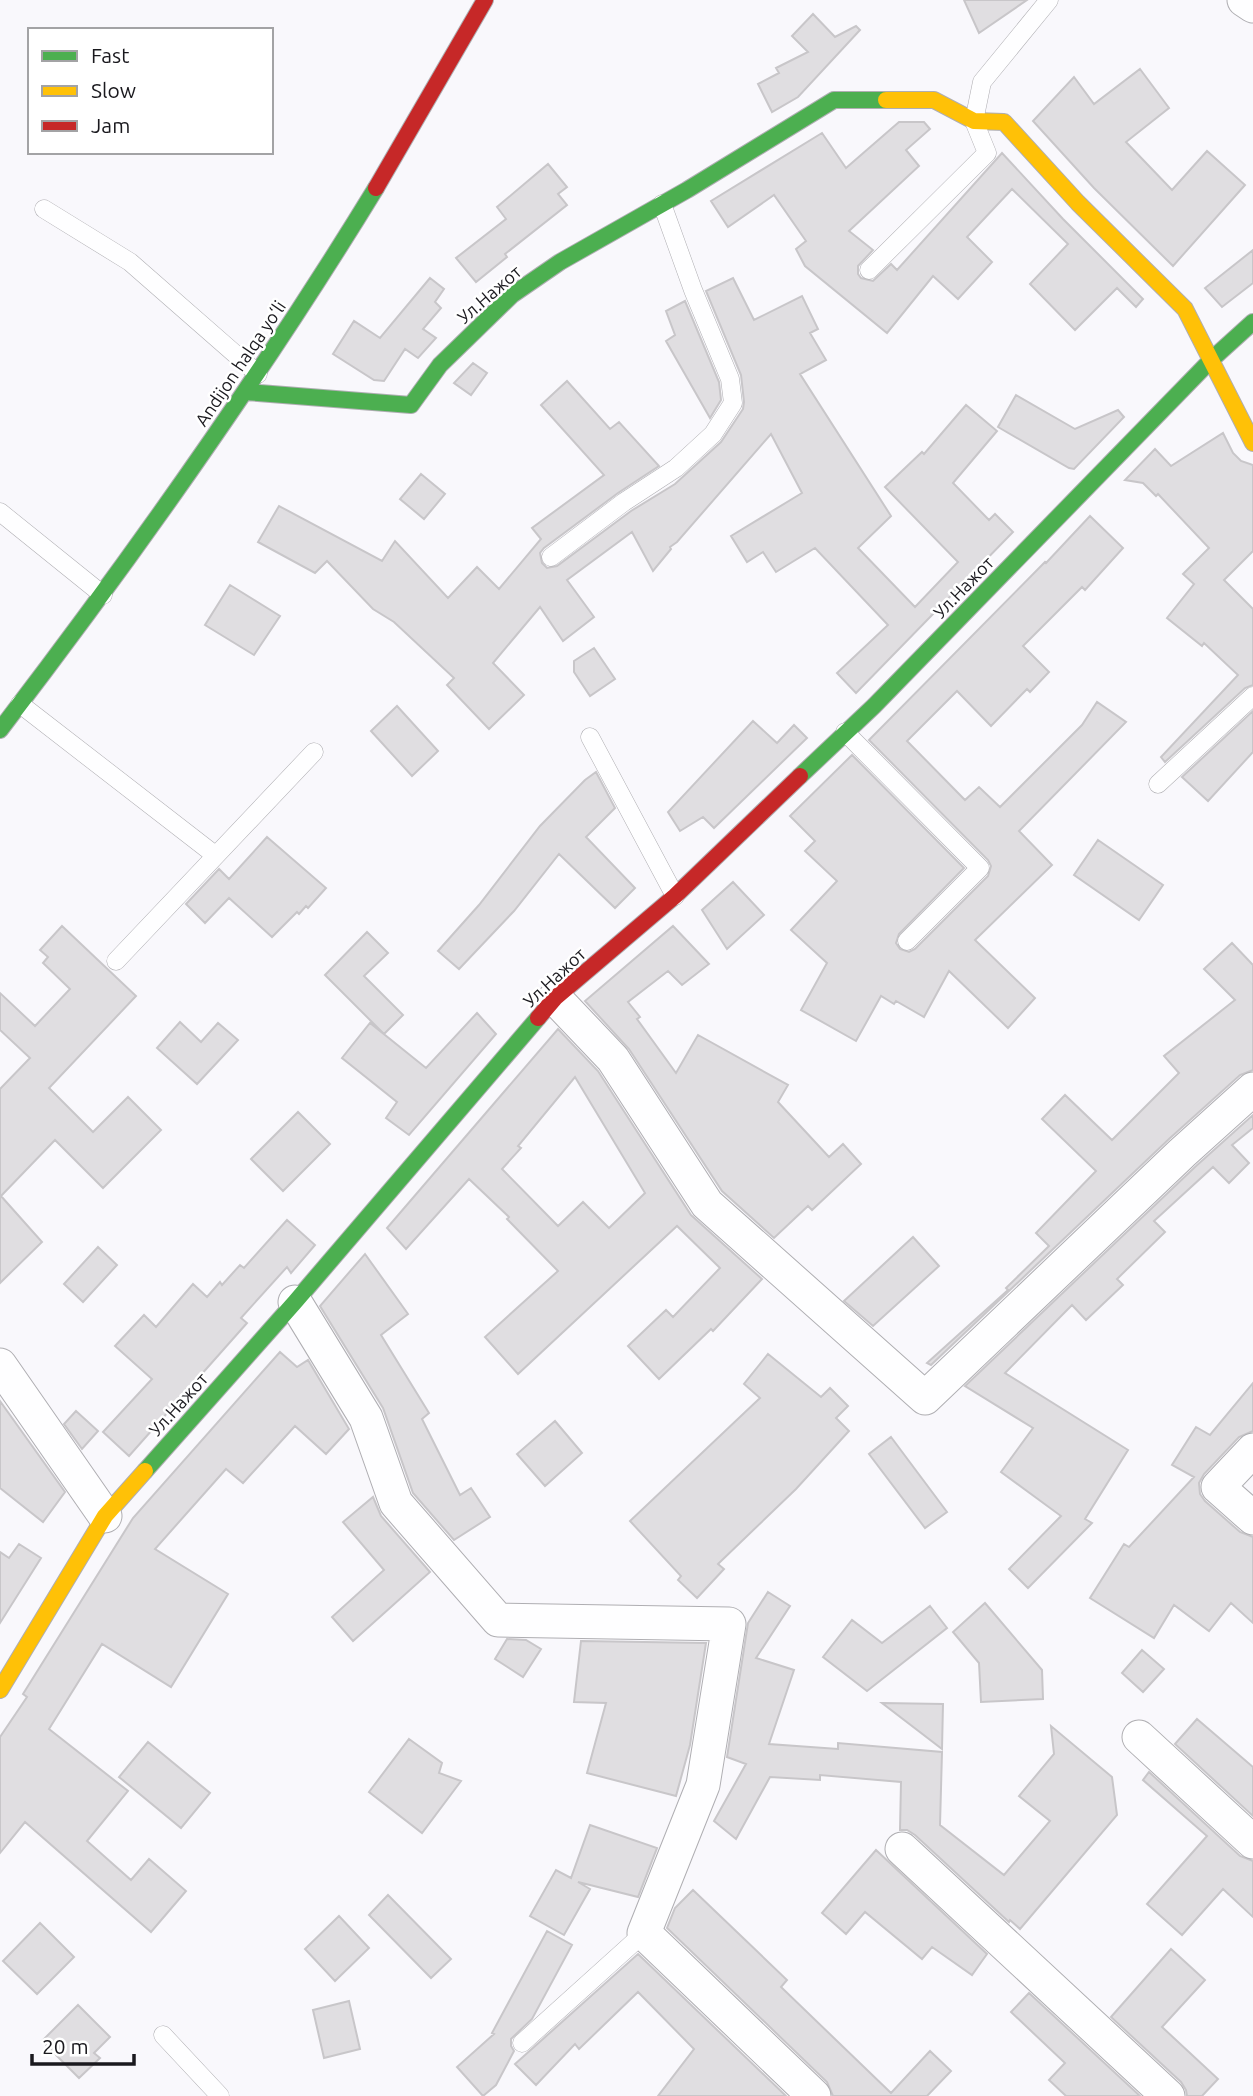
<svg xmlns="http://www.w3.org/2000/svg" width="1253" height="2096" viewBox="0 0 1253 2096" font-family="Ubuntu,sans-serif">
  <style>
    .building { fill: #e0dee1; stroke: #c8c6c9; stroke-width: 2; fill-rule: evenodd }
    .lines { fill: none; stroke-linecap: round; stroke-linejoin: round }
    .lane-casing { stroke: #afaeb2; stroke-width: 19 }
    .street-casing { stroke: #afaeb2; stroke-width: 35 }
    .fast-casing { stroke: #afaeb2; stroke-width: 18 }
    .slow-casing { stroke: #afaeb2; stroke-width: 18 }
    .jam-casing { stroke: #afaeb2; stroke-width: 18 }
    .lane { stroke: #fefeff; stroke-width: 18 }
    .street { stroke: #fefeff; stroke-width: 33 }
    .fast { stroke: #4caf50; stroke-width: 16 }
    .slow { stroke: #ffc107; stroke-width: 16 }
    .jam { stroke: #c62828; stroke-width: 16 }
    .labels { text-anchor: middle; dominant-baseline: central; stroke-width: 5; stroke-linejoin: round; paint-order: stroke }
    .street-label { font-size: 18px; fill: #1a191e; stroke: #fff }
  </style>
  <rect width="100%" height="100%" fill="#f9f8fc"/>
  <!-- building -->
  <path class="building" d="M964,0H1027L979,33Z
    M813,14L835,37L856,26L860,30L798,97L772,112L758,84L779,73L776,68L808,52L792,36Z
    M1140,69L1169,108L1126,142L1172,190L1207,151L1245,185L1173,266L1094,188L1033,121L1074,77L1094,104Z
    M899,122H924L930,129L906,150L919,166L849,231L873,250L858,266V274L861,278L873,281L891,264L897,270L1002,153L1063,219L1143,299L1136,307L1117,288L1075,330L1030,284L1068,244L1012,189L967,237L992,262L958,299L933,276L887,333L805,266L796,249L806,241L774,195L728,227L711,201L822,133L846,168Z
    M548,164L567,187L558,194L567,205L505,254L507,257L476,282L456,258L506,219L497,207Z
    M1253,250V283L1222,307L1205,288Z
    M430,278L444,289L435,302L441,308L423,329L436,338L418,358L405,349L384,381L374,380L333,354L354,321L380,338Z
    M733,278L754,320L802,296L818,329L810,333L826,360L800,374L891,516L858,548L915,607L958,562L885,487L922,452L924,454L966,405L997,431L953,483L989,520L995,514L1013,532L856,693L837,673L888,625L815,548L776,572L763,552L747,562L731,536L802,493L771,434L677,542L670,547L671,549L653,571L632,532L567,580L594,617L563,641L540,607L493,663L524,695L489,729L447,685L454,678L394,622L373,609L327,561L315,573L258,542L279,506L382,561L395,541L448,598L477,567L499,589L541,539L532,528L604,475L541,405L567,381L610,429L619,422L659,466L618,493L544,548L540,553L542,563L547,568L557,566L631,511L675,484L721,442L743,409L744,402L741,375L706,291Z
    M685,301L719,382L721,400L710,418L666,341L675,335L666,311Z
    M473,363L487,373L471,395L454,383Z
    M1016,395L1075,429L1118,410L1124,417L1074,469L1069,468L998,427Z
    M1223,433L1233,453L1241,461L1253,465V551L1224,580L1253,609V685L1245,688L1165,762L1161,757L1238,675L1204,643L1202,646L1167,618L1194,584L1183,574L1209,548L1158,494L1156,496L1143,483L1125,480L1155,449L1171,466Z
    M421,474L445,494L424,519L400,499Z
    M1090,516L1123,548L1085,590L1082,587L1023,646L1049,672L1030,692L1027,689L991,726L957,691L907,741L965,800L979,787L1000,807L1082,725L1097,702L1126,722L1019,831L1052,865L975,940L1035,998L1008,1028L949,971L924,1017L896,1001L894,1004L881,996L856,1041L801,1010L827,963L791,930L837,881L805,851L815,841L790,816L852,755L964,868L899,934L896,943L900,949L909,952L915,949L988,876L991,866L988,860L869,740L1045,562L1046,563Z
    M230,585L280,616L254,655L205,625Z
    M594,648L615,679L590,696L574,672V661Z
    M397,706L438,751L412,776L371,731Z
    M1253,711V752L1208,801L1182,777Z
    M753,721L777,743L794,725L807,738L714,828L703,817L680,831L668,812Z
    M596,772L615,808L586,837L635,888L615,908L559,854L514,911L459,969L438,951L479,905L540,826L585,780Z
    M267,837L326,888L308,908L306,906L299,914L297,912L272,937L229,898L205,923L186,904L219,869L229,879Z
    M1098,840L1163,885L1139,920L1074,875Z
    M733,882L764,915L727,949L702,910Z
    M62,926L136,996L49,1088L93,1132L128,1097L161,1130L103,1188L55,1140L1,1196L42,1242L0,1283V1089L30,1058L0,1030V993L35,1026L70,989L43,963L48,957L40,950Z
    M673,926L709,964L682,985L668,971L628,1002L640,1017L637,1019L676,1073L698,1035L788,1085L778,1102L829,1157L843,1144L861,1164L812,1210L808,1206L774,1238L722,1191L629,1049L585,1001Z
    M367,932L388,953L364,976L403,1015L384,1034L325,975Z
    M1232,943L1253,965V1070L1240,1075L1169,1139L931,1365L927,1363L1008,1290L1006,1288L1049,1246L1036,1233L1096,1171L1042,1119L1065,1095L1112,1140L1179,1073L1164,1056L1235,1000L1204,969Z
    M477,1013L496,1034L409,1135L386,1118L397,1102L342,1058L370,1023L426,1068Z
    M180,1022L201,1042L218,1023L238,1040L197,1084L157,1048Z
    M558,1029L598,1071L691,1215L762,1279L713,1331L711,1329L659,1379L628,1346L666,1310L673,1317L720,1268L677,1226L518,1374L485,1337L558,1271L507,1219L509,1217L469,1179L406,1249L387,1228ZM575,1077L645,1193L609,1228L583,1202L558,1226L502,1169L521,1148L518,1146Z
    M298,1112L330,1144L283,1191L251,1159Z
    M1253,1115V1128L1232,1145L1249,1163L1229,1183L1213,1167L1154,1221L1165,1232L1117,1279L1123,1285L1086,1320L1072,1305L1005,1373L1128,1450L1085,1519L1092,1523L1028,1588L1009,1569L1061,1516L1001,1472L1033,1428L965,1386L1195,1167Z
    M287,1220L315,1245L291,1273L287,1267L241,1318L247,1323L129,1456L103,1432L152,1379L115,1346L144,1315L156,1327L193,1284L207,1297L220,1282L222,1285L240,1265L244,1268Z
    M913,1237L939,1266L873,1326L844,1301Z
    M98,1247L117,1265L83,1302L64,1284Z
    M365,1254L408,1314L381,1335L429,1413L422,1419L460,1495L471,1488L490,1517L454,1540L413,1493L383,1408L320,1306Z
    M280,1352L297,1367L308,1360L349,1429L326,1454L295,1426L243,1483L226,1469L155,1549L228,1594L171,1687L102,1644L49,1729L128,1791L87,1841L131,1880L149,1859L186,1891L151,1932L25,1822L0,1853V1737L27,1697L23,1694L133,1518Z
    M768,1354L821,1397L830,1388L848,1406L836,1418L849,1431L796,1489L718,1564L724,1569L697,1598L678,1580L681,1576L630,1521L760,1398L744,1384Z
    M1253,1383V1431L1239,1437L1204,1474L1199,1483L1200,1494L1205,1501L1240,1532L1253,1537V1623L1231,1603L1209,1631L1174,1605L1154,1638L1090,1598L1124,1544L1129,1547L1194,1477L1172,1465L1196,1427L1210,1435Z
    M0,1401L65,1492L43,1522L0,1488Z
    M76,1411L98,1431L82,1449L64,1424Z
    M555,1421L582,1453L545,1486L517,1454Z
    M891,1437L947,1512L925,1528L869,1454Z
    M373,1497L381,1516L430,1572L353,1641L332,1617L384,1570L343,1522Z
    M19,1544L41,1558L0,1623V1552L9,1558Z
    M768,1592L790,1606L756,1658L794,1670L769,1744L838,1749V1743L942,1752L940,1825L1004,1875L1050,1821L1019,1796L1054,1754L1051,1726L1112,1777L1117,1815L1020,1929L1010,1920L1009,1922L915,1835L907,1830H900L901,1782L820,1775V1780L770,1777L736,1839L714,1821L746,1764L727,1757L748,1623Z
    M985,1603L1042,1670L1043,1699L981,1702L979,1663L953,1632Z
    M930,1606L947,1628L867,1691L823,1657L852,1620L882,1643Z
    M507,1639L526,1640L541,1649L523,1677L495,1659Z
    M581,1641L706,1643L690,1745L676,1796L587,1773L606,1703L574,1702Z
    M1142,1650L1164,1669L1143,1692L1122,1673Z
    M882,1703L943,1704L942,1749Z
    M1197,1719L1253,1767V1816L1175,1744Z
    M409,1739L442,1763L439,1773L461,1781L422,1833L369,1792Z
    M148,1742L210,1793L181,1828L119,1777Z
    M1149,1772L1240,1856L1253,1861V1917L1223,1889L1182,1935L1147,1904L1207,1836L1143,1780Z
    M590,1825L657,1848L638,1897L578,1882L590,1889L564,1935L530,1916L556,1870L571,1878Z
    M876,1850L987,1954L972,1975L932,1947L922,1959L865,1912L846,1934L822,1913Z
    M693,1890L787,1980L781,1987L891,2093L930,2051L951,2071L927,2096H833L827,2082L667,1928L675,1908Z
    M388,1895L451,1959L431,1978L369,1915Z
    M339,1916L369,1948L335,1981L305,1949Z
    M40,1923L74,1957L37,1994L3,1961Z
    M547,1931L572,1945L532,2019L511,2039V2046L514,2051L496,2085L483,2096L457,2067L494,2034L492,2033Z
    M1171,1949L1205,1980L1162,2027L1218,2079L1202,2096H1187L1186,2090L1181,2082L1111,2017Z
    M638,1954L786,2096H658L694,2049L638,1992L579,2049L575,2044L536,2085L515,2064Z
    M1029,1993L1140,2096H1066L1049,2080L1065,2063L1011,2012Z
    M349,2001L360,2049L324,2058L313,2010Z
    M78,2005L110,2037L94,2053L100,2058L79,2078L42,2041Z"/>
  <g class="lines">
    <defs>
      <path id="lane" d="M44,209L130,262L258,374
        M869,270L987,153L974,121L982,82L1049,0
        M0,512L103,595
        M551,557L624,502L676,468L713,434L733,403L730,379L693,290L662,204
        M20,704L215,855
        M845,732L980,868L907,941
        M590,737L675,896
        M1158,784L1253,696
        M116,961L314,752
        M163,2035L220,2096
        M522,2043L644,1933"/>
      <path id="street" d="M1244,0L1253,6
        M555,998L613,1059L707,1204L925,1398L1182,1153L1253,1089
        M295,1302L366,1418L396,1503L498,1620L729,1624L703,1785L644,1933L814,2096
        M0,1365L105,1516
        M1253,1450L1218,1487L1253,1518
        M1139,1737L1253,1842
        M902,1849L1168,2096"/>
      <path id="fast" d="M246,392L411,405L440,365L512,295L560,262L687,190L834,100H886
        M0,730C134,555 261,376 376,188
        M800,776L874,706L1211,360L1253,322
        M145,1471L295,1302L538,1018"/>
      <path id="slow" d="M886,100H934L974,121L1004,122L1078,203L1185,309L1253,443
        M0,1690L105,1516L145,1471"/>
      <path id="jam" d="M376,188L485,0
        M538,1018L555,998L675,896L800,776"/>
    </defs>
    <!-- lane casing -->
    <use href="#lane" class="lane-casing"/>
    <!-- street casing -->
    <use href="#street" class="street-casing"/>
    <!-- fast casing -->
    <use href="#fast" class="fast-casing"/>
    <!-- slow casing -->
    <use href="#slow" class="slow-casing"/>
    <!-- jam casing -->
    <use href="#jam" class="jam-casing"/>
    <!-- lane -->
    <use href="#lane" class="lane"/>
    <!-- street -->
    <use href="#street" class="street"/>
    <!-- fast -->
    <use href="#fast" class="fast"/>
    <!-- slow -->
    <use href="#slow" class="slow"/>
    <!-- jam -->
    <use href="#jam" class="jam"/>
  </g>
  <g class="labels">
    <!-- street labels -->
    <g class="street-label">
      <text transform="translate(489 294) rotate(-41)">Ул.Нажот</text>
      <text transform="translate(240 363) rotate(-56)">Andijon halqa yo‘li</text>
      <text transform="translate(963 587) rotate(-46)">Ул.Нажот</text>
      <text transform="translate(554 977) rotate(-43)">Ул.Нажот</text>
      <text transform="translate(178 1404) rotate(-48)">Ул.Нажот</text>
    </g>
  </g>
  <!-- legend -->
  <rect x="28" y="28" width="245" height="126" fill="#ffffff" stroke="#a3a3a5" stroke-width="2"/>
  <rect x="42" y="51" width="35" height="10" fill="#4caf50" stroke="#a3a3a5" stroke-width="2"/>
  <text x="91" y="63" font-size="21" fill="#1a191e">Fast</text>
  <rect x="42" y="86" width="35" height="10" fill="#ffc107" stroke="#a3a3a5" stroke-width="2"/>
  <text x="91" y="98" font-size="21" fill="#1a191e">Slow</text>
  <rect x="42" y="121" width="35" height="10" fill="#c62828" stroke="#a3a3a5" stroke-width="2"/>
  <text x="91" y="133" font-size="21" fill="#1a191e">Jam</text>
  <!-- scale -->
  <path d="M32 2054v10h102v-10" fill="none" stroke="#1a191e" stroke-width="3.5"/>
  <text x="42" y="2054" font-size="21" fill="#1a191e" stroke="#ffffff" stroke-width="5" paint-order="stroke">20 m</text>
</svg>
